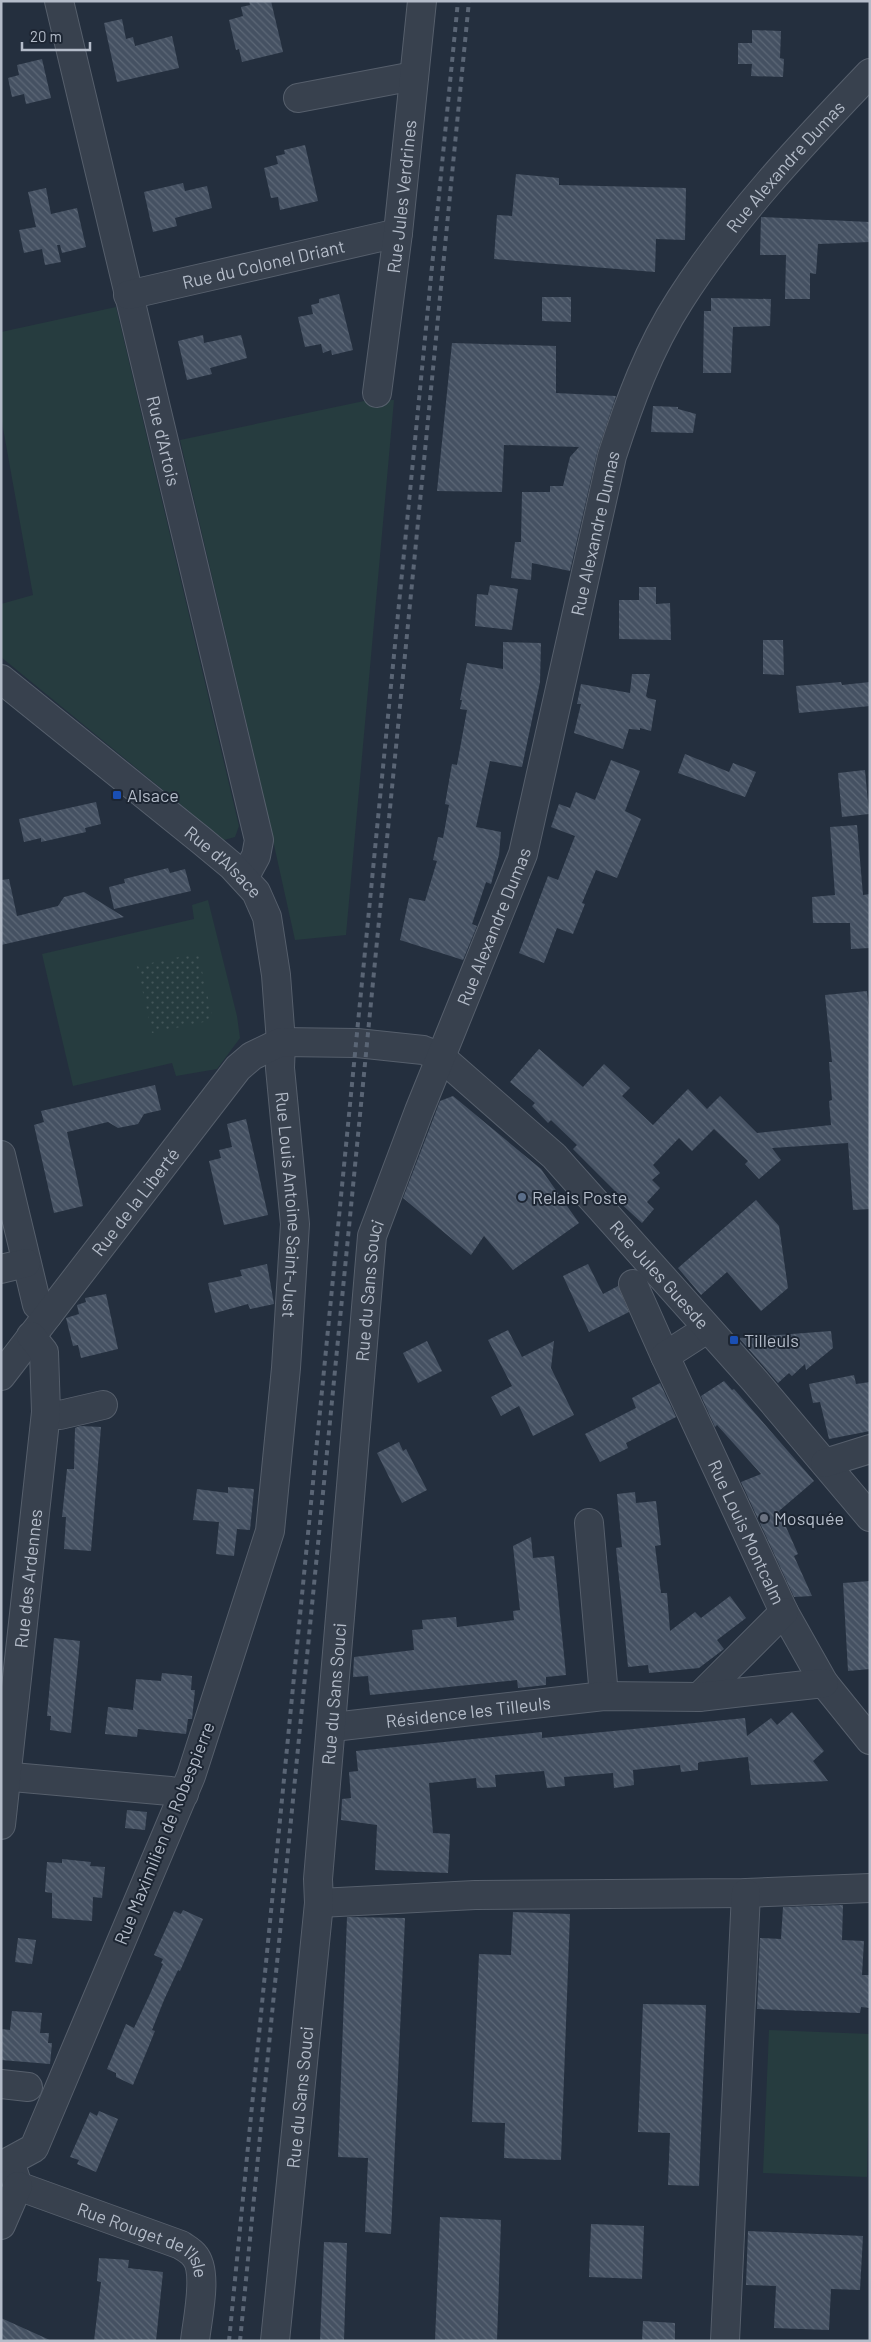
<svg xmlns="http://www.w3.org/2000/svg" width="871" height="2342" viewBox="0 0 871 2342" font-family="Barlow,sans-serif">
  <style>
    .grass { fill: #263c3f }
    .park { fill: url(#park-dots) }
    .building { fill: url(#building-back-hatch) }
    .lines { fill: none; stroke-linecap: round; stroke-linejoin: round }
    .minor-casing { stroke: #565f6c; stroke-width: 30 }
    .minor { stroke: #38414e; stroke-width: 28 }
    .rail { stroke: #5a6575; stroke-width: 4; stroke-dasharray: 5 5; stroke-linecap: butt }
    .transit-dot { fill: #1a4fb4; stroke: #1d2633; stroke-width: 2 }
    .service-dot { fill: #5c6f8a; stroke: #1d2633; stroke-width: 2 }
    .worship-dot { fill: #6b7280; stroke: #1d2633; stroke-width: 2 }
    .labels { text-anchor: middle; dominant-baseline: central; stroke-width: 4; stroke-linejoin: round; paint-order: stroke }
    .street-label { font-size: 18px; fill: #b4bcc9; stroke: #1d2633 }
    .poi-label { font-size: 18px; fill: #b4bcc9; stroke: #1d2633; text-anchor: start }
  </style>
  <defs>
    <pattern id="park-dots" width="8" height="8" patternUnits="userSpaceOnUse" patternTransform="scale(1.25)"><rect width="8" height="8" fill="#263c3f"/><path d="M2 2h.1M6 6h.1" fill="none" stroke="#435659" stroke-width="1.8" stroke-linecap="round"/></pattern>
    <pattern id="building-back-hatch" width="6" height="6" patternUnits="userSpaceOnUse" patternTransform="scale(1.25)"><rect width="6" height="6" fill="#455162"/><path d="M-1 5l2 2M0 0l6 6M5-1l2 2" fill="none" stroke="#5d6877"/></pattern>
  </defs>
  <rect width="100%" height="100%" fill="#242f3e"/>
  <!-- grass -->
  <path class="grass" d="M116,307L239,826L235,837L224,840L1,657V604L33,595L1,417V332Z
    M394,400L346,935L295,940L257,768L180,440L364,401Z
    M208,900L237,1016L240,1038L217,1069L176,1076L172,1063L73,1086L42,954L194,919L192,905Z
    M769,2030L870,2034L867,2177L763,2173Z"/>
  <!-- park -->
  <path class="park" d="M198,953L213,1020L152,1033L137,966Z"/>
  <!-- building -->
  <path class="building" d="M249,1H271L283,52L242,62L239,49L236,50L229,20L243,16L241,7L250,5Z
    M122,19L126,39L133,37L135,46L172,36L179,68L117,82L104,23Z
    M752,30L781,31L780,58L784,59L783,77L751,76L752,64H738V43H752Z
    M42,59L51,98L26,104L24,94L12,97L8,78L19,75L17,65Z
    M305,145L318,201L280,210L278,197L271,198L264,168L278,164L276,156L285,154L284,150Z
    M516,174L559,178V185L686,188L685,240L656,239L655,272L494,259L497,215L512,216Z
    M183,183L185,191L207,186L212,208L175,218L177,226L153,232L144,192Z
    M46,188L51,214L77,208L86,247L62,253L60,245H57L61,262L45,265L42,249L24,253L19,230L36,227L28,192Z
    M761,217L870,222V242L818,244L816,274L810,273V299H785L786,255H760Z
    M339,294L353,350L332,355L331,350L323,353L321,344L305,347L298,317L313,314L311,305L319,303V299Z
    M542,297H571V322L542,321Z
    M711,298L771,299L770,326L733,327L731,373H703L704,311H711Z
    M203,335L204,343L241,335L247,358L210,368L212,374L187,380L178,341Z
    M452,343L556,346V393L616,396L597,453L570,571L532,563L531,580L511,578L515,542H521L522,492H550V486H563L570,457L579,447L504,445L502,492L437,491Z
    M653,406L678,407V409L696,414L693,433L651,432Z
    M490,585L518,589L512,630L475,626L477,594L488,595Z
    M639,587H656V604L670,603L671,640L619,639V600H639Z
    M763,640H783L784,675L763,674Z
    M503,642L541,643L540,682L522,767L490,761L476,827L501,832L499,855L491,884L486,882L472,924L477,926L463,960L400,940L409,898L425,901L437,861L433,860L438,837L443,838L449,805L445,804L452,764L457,765L467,710L460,709L462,700H460L467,663L503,669Z
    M632,674H650L646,696L648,698L656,700L651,731L640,728V730L629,729L623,749L574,733L581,704H577L581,684L630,693Z
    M841,682L842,685L870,682V706L799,713L796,686Z
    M685,754L729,772L733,763L756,772L745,797L678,773Z
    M611,760L640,771L625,811L641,819L617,878L596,870L582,903L585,904L573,934L557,928L544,963L519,953L548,876L558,880L575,836L551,827L559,804L570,808L576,792L595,800Z
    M865,770L869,814L842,817L838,773Z
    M96,802L101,824L85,828L86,832L41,842V838L24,842L19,819Z
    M857,825L863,895L870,894V948L851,949L850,923H813L812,897L835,895L830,827Z
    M168,868L170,873L185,869L191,891L114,909L109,887L125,883L124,879Z
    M9,879L17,916L58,906L64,897L84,892L124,917L1,945V880Z
    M867,991L870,1024V1209L853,1210L848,1143L772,1148L781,1160L759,1179L745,1164L748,1161L714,1129L692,1151L679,1138L653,1165L660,1173L652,1180L660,1188L647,1202L654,1209L642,1223L618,1201L621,1197L573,1149L577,1145L551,1120L548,1123L532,1106L535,1103L510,1082L539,1049L583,1087L604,1064L630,1088L622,1096L653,1125L688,1089L707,1109L720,1096L757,1133L831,1125L829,1101L832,1100L829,1062H832L825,995Z
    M155,1085L161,1110L144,1114L138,1124L118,1128L108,1122L67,1132L83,1206L54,1213L34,1125L44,1122L41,1111Z
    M453,1096L541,1169L579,1223L513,1270L484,1236L471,1255L403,1198L440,1101Z
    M246,1119L268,1215L224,1225L209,1161L221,1158L219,1150L232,1147L227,1124Z
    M756,1200L779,1226L788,1288L761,1311L727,1272L701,1295L678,1268Z
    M267,1264L274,1304L250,1309L248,1304L215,1313L208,1283L242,1276L240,1270Z
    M588,1264L603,1294L618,1286L629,1312L589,1332L563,1276Z
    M106,1294L118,1349L81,1358L78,1345L73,1346L66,1318L79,1314L77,1305L86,1302L85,1298Z
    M508,1330L522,1357L554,1341L551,1368L574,1415L533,1436L519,1406L501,1416L491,1397L512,1386L488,1340Z
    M831,1331L833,1348L806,1370L805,1364L792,1376L789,1373L778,1383L739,1338Z
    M427,1341L442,1371L418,1383L403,1353Z
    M854,1375L856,1384L870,1382V1431L829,1439L820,1402L813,1403L809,1384Z
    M724,1381L732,1390L734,1389L814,1481L779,1511L798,1554L794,1556L812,1596L794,1597L741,1482L761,1474L717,1425L715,1427L701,1396Z
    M660,1383L676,1417L626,1443L628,1448L600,1462L585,1434L636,1408L632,1398Z
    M80,1426L101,1427L91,1551L64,1549L66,1517H62L67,1469H74L75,1428Z
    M399,1442L403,1451L406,1449L427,1490L402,1503L377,1453Z
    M228,1487L254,1489L250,1530L237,1529L234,1556L216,1554L219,1522L193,1520L197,1489L228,1493Z
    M635,1492L636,1503L656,1501L661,1545L655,1546L661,1593H667L670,1631L695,1612L701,1618L730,1596L746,1618L717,1640L724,1649L699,1668L649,1673L648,1665L628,1667L616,1548L622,1547L617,1494Z
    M531,1537L533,1558L554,1556L566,1675L546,1677V1685L518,1688L517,1680L370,1695L368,1676L353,1677L354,1657L414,1650L412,1630L423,1629L422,1620L456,1617L457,1627L514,1620L513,1611L520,1610L513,1546Z
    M870,1581V1669L848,1671L843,1583Z
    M54,1638L80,1641L71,1733L50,1730L51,1716H47Z
    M162,1673L192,1676L191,1690H195L192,1719H188L186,1734L138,1729L137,1737L105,1734L108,1707L133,1710L136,1679L161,1681Z
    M792,1712L824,1751L813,1761L828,1781L751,1785L748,1757L700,1762L698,1763V1770L681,1772L680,1765L633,1770L634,1785L614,1788L613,1773L564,1777L565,1786L547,1788L544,1771L495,1775L496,1787L477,1788L476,1778L429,1783L433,1833L450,1834L448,1873L375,1870L377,1825L341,1820L342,1799L351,1798L349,1772L358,1771L356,1751L542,1732V1738L745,1718L747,1736L771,1718L777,1725Z
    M127,1810L147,1812L145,1830L125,1828Z
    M62,1859L91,1862L90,1866L105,1867L102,1898L93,1897L92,1921L52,1918V1893L45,1892L47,1862L62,1863Z
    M843,1905L842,1940L864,1941L862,1975H870V2008L861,2007L860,2013L757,2009L760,1938L781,1939L783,1907Z
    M183,1910L203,1919L180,1971L178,1970L164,2000L152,2030L155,2031L133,2085L116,2077V2073L107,2069L126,2024L134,2028L150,1994L163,1964L161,1963L163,1959L154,1955L174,1911L181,1914Z
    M513,1912L570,1914L561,2160L504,2158L505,2123L472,2122L479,1954L511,1955Z
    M347,1917L405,1918L391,2234L365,2232L368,2158L338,2157Z
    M18,1938L36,1940L32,1964L15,1962Z
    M643,2004L706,2005L699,2186L668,2185L670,2133L638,2132Z
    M12,2011L42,2013L40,2033H49L48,2043H52L50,2064L1,2060V2029L10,2030Z
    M99,2111L118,2119L96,2172L77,2164L79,2160L70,2157L90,2112L97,2116Z
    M440,2217L501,2220L497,2341H435Z
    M591,2224L644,2226L642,2279L589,2277Z
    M748,2231L863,2236L860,2290L831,2289L829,2330L774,2328L776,2286L746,2285Z
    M324,2242L347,2243L344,2341H320Z
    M99,2258L129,2260L128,2268L163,2272L156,2341H94L101,2282L97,2281Z
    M1,2318L52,2341H1Z
    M643,2321L675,2323V2341H642Z"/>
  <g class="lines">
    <defs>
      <g id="minor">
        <path id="s1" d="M59,1L259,840L256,856L244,878"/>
        <path d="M298,98L414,76"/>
        <path id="s2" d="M128,295L398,233"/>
        <path id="s3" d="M377,393L398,233L422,1"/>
        <path id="s4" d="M1,679L202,841L232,866L256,892L267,917L276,975L281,1042L280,1068L295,1224L286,1368L270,1531L191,1776L34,2148L10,2161L18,2186"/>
        <path d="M1,1155L37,1305L48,1315"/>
        <path d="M1,1269L26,1263"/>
        <path d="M633,1284L665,1356"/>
        <path id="s5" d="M707,1329L665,1356L784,1612L824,1683L870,1740"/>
        <path id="s6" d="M1,1376L238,1068L252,1056L281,1042L357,1043L423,1050L441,1057L554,1156L755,1381L870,1517"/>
        <path d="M46,1412L60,1415L103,1405"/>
        <path d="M825,1463L870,1449"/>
        <path d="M589,1523L604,1696"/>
        <path d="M699,1697L784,1612"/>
        <path id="s7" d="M333,1727L604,1696L699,1697L824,1683"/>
        <path d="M1,1776L170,1791L184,1794"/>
        <path id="s8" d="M1,1825L46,1412L44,1352L31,1336"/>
        <path d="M319,1903L475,1895L746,1893L870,1888"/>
        <path d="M1,2084L28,2087"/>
        <path id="s9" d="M18,2186L181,2245C185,2248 191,2251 194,2255C209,2271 197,2320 195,2341"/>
        <path d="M1,2225L18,2186"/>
        <path id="s10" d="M275,2341L319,1903L318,1879L372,1236L419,1111L523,854L612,456C629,403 649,348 680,300C733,217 802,144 870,73"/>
        <path d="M725,2341L746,1893"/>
      </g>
    </defs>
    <!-- minor casing -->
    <use href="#minor" class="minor-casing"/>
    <!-- minor -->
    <use href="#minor" class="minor"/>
    <!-- rail -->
    <path class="rail" d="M229,2341L458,1
      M240,2341L469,1"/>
  </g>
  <!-- markers -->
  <g class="transit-dot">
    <rect x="112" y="790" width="10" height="10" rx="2.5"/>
    <rect x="729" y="1335" width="10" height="10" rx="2.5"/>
  </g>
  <circle class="service-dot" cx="522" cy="1197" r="5"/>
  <circle class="worship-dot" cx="764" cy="1518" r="5"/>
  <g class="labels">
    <!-- street labels -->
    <g class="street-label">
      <text stroke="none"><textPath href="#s10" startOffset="2269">Rue Alexandre Dumas</textPath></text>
      <text stroke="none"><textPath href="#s3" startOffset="198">Rue Jules Verdrines</textPath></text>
      <text stroke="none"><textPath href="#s2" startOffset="139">Rue du Colonel Driant</textPath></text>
      <text stroke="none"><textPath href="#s1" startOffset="452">Rue d'Artois</textPath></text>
      <text stroke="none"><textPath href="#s10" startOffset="1849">Rue Alexandre Dumas</textPath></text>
      <text stroke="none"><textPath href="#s4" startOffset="288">Rue d'Alsace</textPath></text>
      <text stroke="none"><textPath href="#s10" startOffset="1442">Rue Alexandre Dumas</textPath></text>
      <text stroke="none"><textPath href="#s6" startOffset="220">Rue de la Liberté</textPath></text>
      <text stroke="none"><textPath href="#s4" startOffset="649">Rue Louis Antoine Saint-Just</textPath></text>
      <text stroke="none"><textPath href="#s6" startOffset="910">Rue Jules Guesde</textPath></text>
      <text stroke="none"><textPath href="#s10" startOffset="1055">Rue du Sans Souci</textPath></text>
      <text stroke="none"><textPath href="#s5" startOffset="244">Rue Louis Montcalm</textPath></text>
      <text stroke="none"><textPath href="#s8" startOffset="248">Rue des Ardennes</textPath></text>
      <text stroke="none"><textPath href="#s10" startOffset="650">Rue du Sans Souci</textPath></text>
      <text stroke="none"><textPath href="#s7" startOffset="136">Résidence les Tilleuls</textPath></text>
      <text transform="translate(164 1833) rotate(-68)">Rue Maximilien de Robespierre</text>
      <text stroke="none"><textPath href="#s10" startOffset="245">Rue du Sans Souci</textPath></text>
      <text stroke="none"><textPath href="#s9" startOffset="139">Rue Rouget de l'Isle</textPath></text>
    </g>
    <!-- poi labels -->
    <g class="poi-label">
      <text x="127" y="795">Alsace</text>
      <text x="532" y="1197">Relais Poste</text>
      <text x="744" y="1340">Tilleuls</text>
      <text x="774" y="1518">Mosquée</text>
    </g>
  </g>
  <!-- border -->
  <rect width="871" height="2342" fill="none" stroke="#b4bcc9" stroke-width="5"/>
  <!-- scale -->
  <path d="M22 42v8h68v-8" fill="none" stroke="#b4bcc9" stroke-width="2.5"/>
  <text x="30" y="42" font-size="15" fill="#b4bcc9" stroke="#1d2633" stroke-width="4" paint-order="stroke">20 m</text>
</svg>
